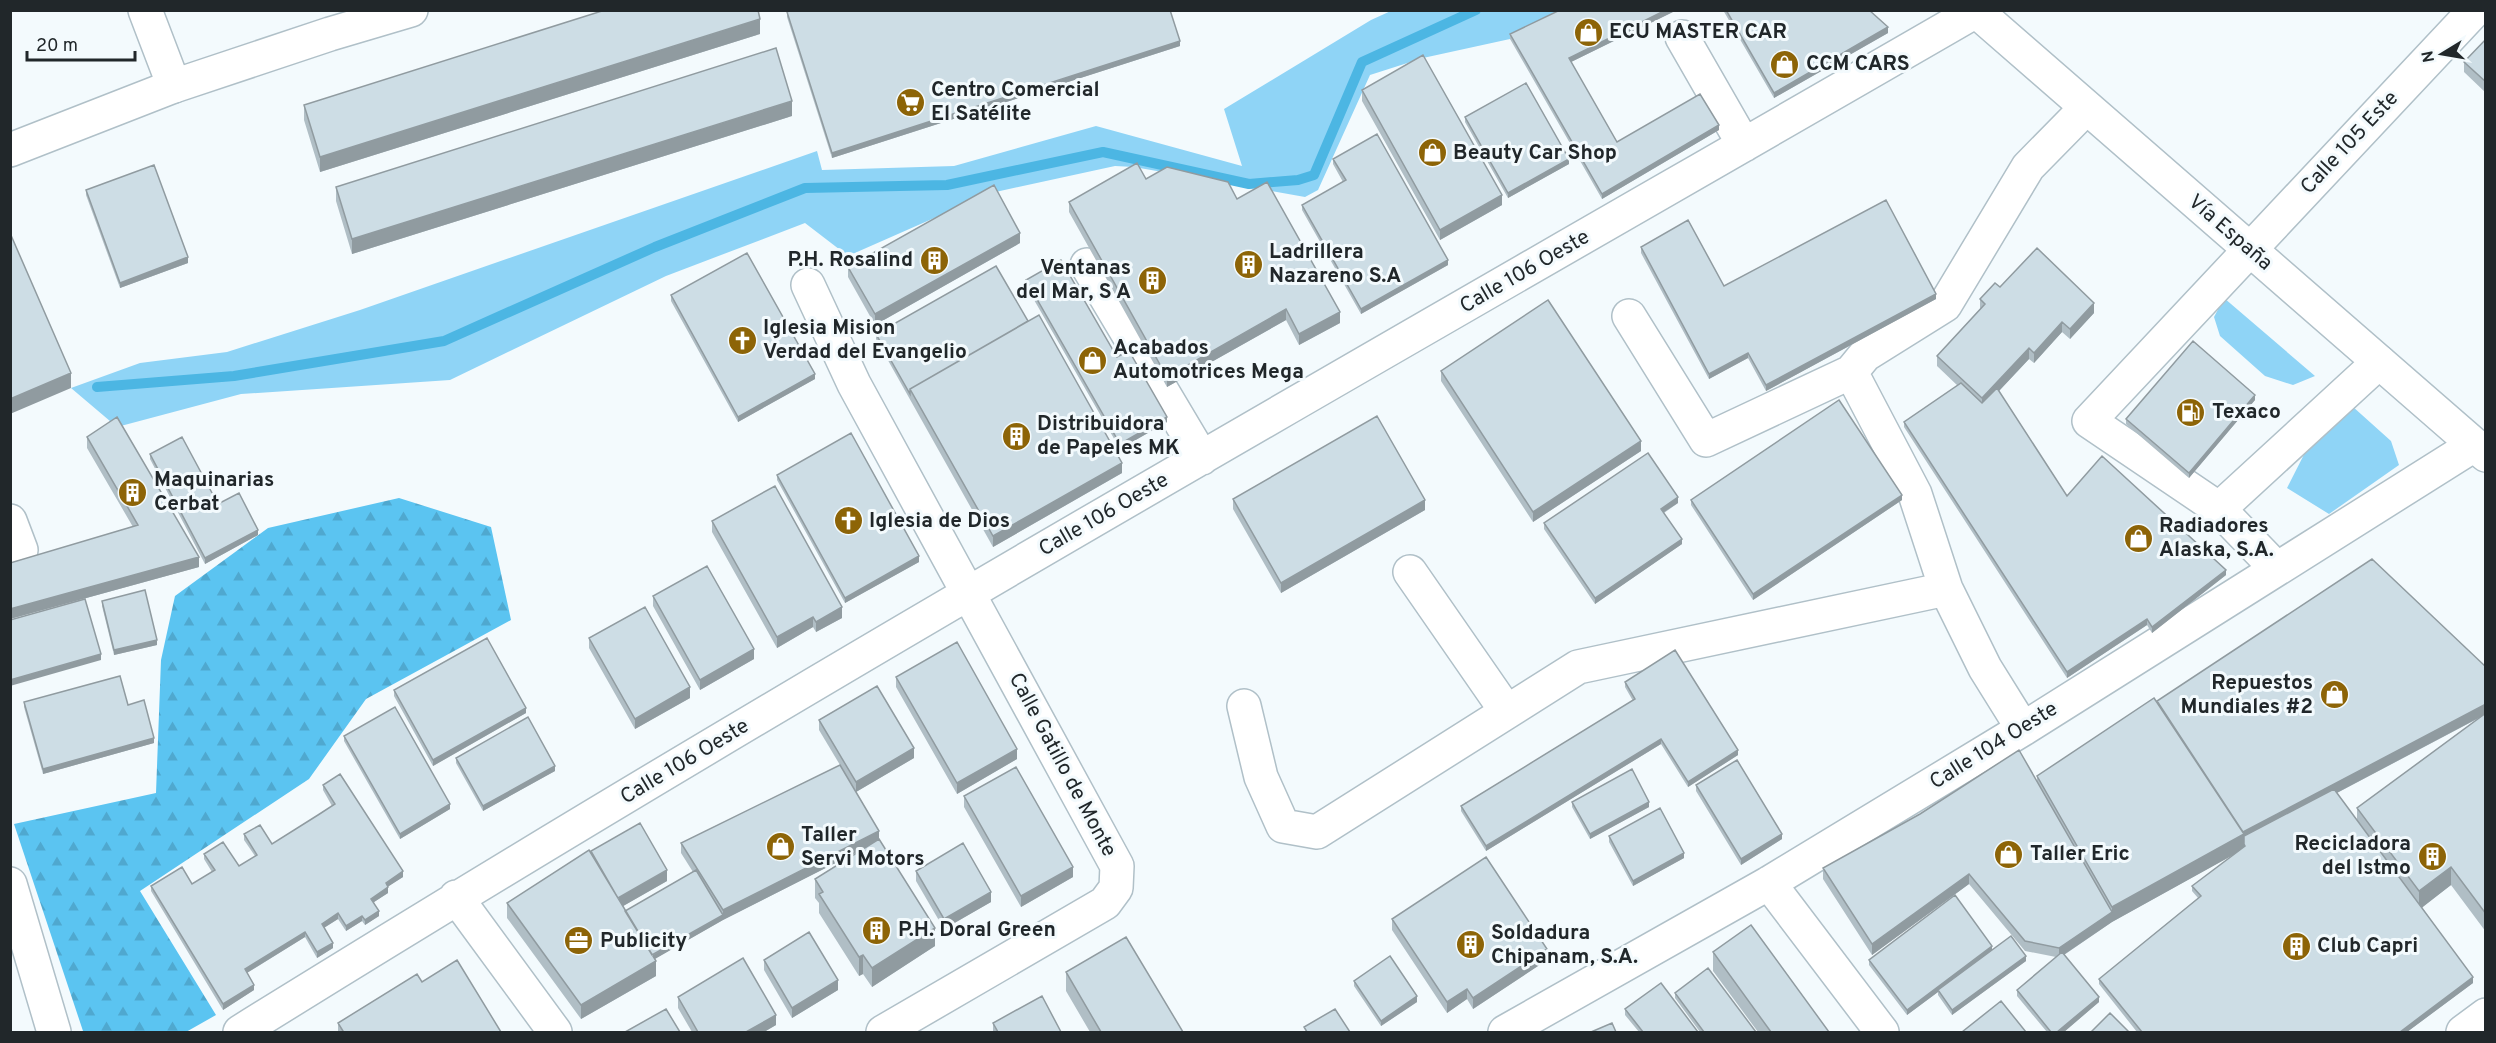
<svg xmlns="http://www.w3.org/2000/svg" width="2496" height="1043" viewBox="0 0 2496 1043" font-family="Overpass,sans-serif">
  <style>
    .green { fill: #8fd4f6 }
    .forest { fill: url(#forest-firs) }
    .lines { fill: none; stroke-linecap: round; stroke-linejoin: round }
    .stream { stroke: #4cb6e3; stroke-width: 10 }
    .minor-casing { stroke: #b0c0c8; stroke-width: 36 }
    .major-casing { stroke: #b0c0c8; stroke-width: 36 }
    .minor { stroke: #fff; stroke-width: 33 }
    .major { stroke: #fff; stroke-width: 33 }
    .wall { fill: #b0bec5; fill-rule: evenodd }
    .shaded-wall { fill: #909ba0 }
    .building { fill: #cddde5; stroke: #909ba0; stroke-width: 1.5 }
    .labels { text-anchor: middle; dominant-baseline: central; stroke-width: 6; stroke-linejoin: round; paint-order: stroke }
    .poi-label { font-size: 21px; font-weight: bold; fill: #21272a; stroke: #f3fafd; text-anchor: start }
    .street-label { font-size: 21px; fill: #21272a; stroke: #f3fafd }
  </style>
  <defs>
    <pattern id="forest-firs" width="22" height="20" patternUnits="userSpaceOnUse" patternTransform="scale(1.5)"><rect width="22" height="20" fill="#5bc4f1"/><path d="M5 1l3.5 6h-7zM16 11l3.5 6h-7z" fill="#4fa8cf"/></pattern>
  </defs>
  <rect width="100%" height="100%" fill="#f3fafd"/>
  <!-- green -->
  <path class="green" d="M1393,10L1571,11L1510,39L1423,58L1370,75L1318,190L1305,197L1134,167L1115,166L991,193L848,256L805,223L666,276L450,380L241,394L117,427L71,388L140,363L227,352L360,310L817,151L822,170L954,166L1096,126L1242,166L1224,109L1371,20Z
    M2224,298L2315,376L2293,385L2265,376L2220,336L2214,317Z
    M2352,406L2391,441L2399,465L2329,514L2287,488L2318,427Z"/>
  <!-- forest -->
  <path class="forest" d="M399,498L491,527L511,620L366,699L309,779L140,891L216,1015L186,1032L83,1031L14,824L156,793L161,660L175,596L268,528Z"/>
  <g class="lines">
    <!-- stream -->
    <path class="stream" d="M97,387L234,376L444,341L655,247L805,188L947,185L1103,152L1249,184L1298,180L1314,175L1362,62L1476,10"/>
    <defs>
      <path id="minor" d="M145,10L174,86
        M1682,37L1744,145
        M1087,265L1202,458
        M808,285L854,384L1117,866L1116,888L1105,903L883,1032
        M1629,316L1706,440L1851,372L1915,494L1946,589L1985,668L2023,729
        M2379,362L2219,509L2089,421L2475,10
        M1851,372L1865,355L1945,305L2028,167L2086,108
        M2219,509L2276,568
        M10,521L21,550
        M1410,572L1507,712
        M1244,706L1261,777L1283,826L1317,832L1578,667L1946,589
        M1769,883L1882,1032
        M10,884L54,1032
        M456,897L555,1032
        M240,1032C810,677 1394,347 1976,11
        M1505,1032L1769,883L2023,729L2474,445
        M2463,1032L2486,1015"/>
      <path id="major" d="M1975,10L2486,455
        M10,150L174,86L330,34L411,10"/>
    </defs>
    <!-- minor casing -->
    <use href="#minor" class="minor-casing"/>
    <!-- major casing -->
    <use href="#major" class="major-casing"/>
    <!-- minor -->
    <use href="#minor" class="minor"/>
    <!-- major -->
    <use href="#major" class="major"/>
  </g>
  <!-- wall -->
  <path class="wall" d="M1560,10H1677L1571,62L1617,142L1719,130L1602,199L1510,39V34Z
    M1723,10H1869L1888,33L1774,98Z
    M787,12L1180,46L832,158L787,17Z
    M760,34L320,172L304,120V105Z
    M2486,39V93L2464,72V62Z
    M1362,90L1502,205L1440,240L1362,101Z
    M792,116L352,254L336,201V187Z
    M1465,117L1569,164L1508,198L1465,122Z
    M1333,159L1448,265L1361,314L1302,210V205L1343,182L1333,164Z
    M1146,179L1340,323L1299,345L1286,320L1167,387L1069,212V202Z
    M86,190L188,263L120,288L86,195Z
    M1020,243L875,325L848,277V267Z
    M1641,247L1724,286L1936,299L1766,391L1748,358L1709,379L1641,253Z
    M1026,280L1117,357L1167,422L1120,449L1026,286Z
    M2000,287L2094,313L2070,339L2062,332L2034,363L2029,359L1999,391L2067,496L2226,575L2152,633L2147,625L2067,678L1904,427V422L1958,386L1937,366V356L1980,309V299Z
    M671,295L815,379L738,422L671,301Z
    M1028,321L1122,473L993,547L876,339V334Z
    M1441,371L1641,451L1533,522L1441,381Z
    M2255,400L2189,478L2126,424V419Z
    M87,437L199,567L10,619V563L133,527L87,448Z
    M150,454L218,504L258,535L205,564L150,459Z
    M777,475L919,562L845,603L777,480Z
    M1233,499L1425,510L1281,593L1233,509Z
    M1691,500H1902L1753,600L1691,505Z
    M1678,503L1664,513L1682,544L1595,604L1544,529V523Z
    M712,521L842,618L816,632L813,627L777,648L712,532Z
    M653,596L754,659L700,690L653,606Z
    M102,601L157,645L114,655L102,606Z
    M589,638L690,698L635,729L589,648Z
    M2486,667V932L2451,885L2422,907L2473,983L2407,1032H2137L2099,984V979L2198,898L2192,891V886L2236,853L2112,922L2064,955L2099,1002L2064,1032H2047L2017,996V990L2056,957L2025,951L1969,884L1872,955L1823,879V868L2037,780V776L2157,701ZM2479,718L2357,808V820L2337,793Z
    M896,677L1017,759L957,794L896,687Z
    M1625,682L1738,755L1688,787L1661,744L1486,851L1461,811V806L1633,701L1625,687Z
    M394,690L526,713L433,766L394,696Z
    M24,702L128,705L154,743L43,774L24,707Z
    M819,720L914,758L856,792L879,840L935,946L872,987L863,974L859,976L819,913V903L815,898V879L857,852L723,920L654,959L656,976L581,1019L507,918V903L591,853V851L667,881L623,906L625,911L693,872L681,853V843L840,765L819,730Z
    M344,736L450,809L400,839L344,741Z
    M456,758L555,771L483,811L456,763Z
    M323,785L403,877L388,886V893L374,902L379,916L365,925L362,921L346,931L338,919L324,928L333,948L317,958L305,937L247,973L254,990L223,1010L151,891V886L192,884L212,872L204,859V854L239,866L255,856L244,840V834L272,844L332,806L323,790Z
    M1696,785L1782,839L1741,865L1696,791Z
    M964,796L1073,877L1021,907L964,807Z
    M1572,802L1649,807L1590,839L1572,807Z
    M1609,836L1684,858L1633,886L1609,842Z
    M916,871L991,902L944,929L916,881Z
    M1392,919L1547,960L1473,1009L1467,999L1447,1013L1392,930Z
    M1992,950L2026,961L1952,1015L1938,995V992L1907,1015L1869,965V960Z
    M1713,952L1829,1032H1758L1713,971Z
    M764,960L838,990L792,1018L764,970Z
    M1066,972L1183,1032H1090L1066,991Z
    M1354,981L1417,1002L1381,1026L1354,986Z
    M422,982L501,1032H338V1023Z
    M1675,993L1756,1032H1700L1675,998Z
    M678,997L776,1025L764,1032H692L678,1008Z
    M1625,1009L1698,1032H1639L1625,1015Z
    M993,1023L1061,1032H993Z"/>
  <!-- shaded-wall -->
  <path class="shaded-wall" d="M1666,10H1677L1569,63V58Z
    M760,19V34L320,172V157Z
    M1888,27V33L1774,98V93Z
    M1180,41V46L832,158V153Z
    M792,101V116L352,254V239Z
    M1719,125V130L1602,199V194Z
    M1569,159V164L1508,198V193Z
    M1502,195V205L1440,240V230Z
    M1020,233V243L875,325V314Z
    M188,257V263L120,288V283Z
    M1448,260V265L1361,314V309Z
    M1936,294V299L1766,391V385Z
    M2094,303V313L2070,339V329Z
    M1286,309V320L1167,387V377Z
    M1340,312V323L1299,345V334Z
    M2062,322V332L2034,363V353Z
    M2029,348V359L1982,409V398Z
    M1748,353V358L1709,379V374Z
    M71,373V388L10,414V399Z
    M815,374V379L738,422V417Z
    M2255,395V400L2189,478V473Z
    M1167,417V422L1120,449V444Z
    M1641,441V451L1533,522V512Z
    M1122,463V473L993,547V536Z
    M1902,495V500L1753,600V594Z
    M1678,497V503L1661,514V509Z
    M1425,500V510L1281,593V583Z
    M258,530V535L205,564V558Z
    M1682,539V544L1595,604V598Z
    M919,556V562L845,603V598Z
    M199,557V567L10,619V609Z
    M2226,570V575L2152,633V627Z
    M842,607V618L816,632V622Z
    M813,617V627L777,648V637Z
    M2147,619V625L2067,678V672Z
    M157,640V645L114,655V650Z
    M754,649V659L700,690V680Z
    M101,654V660L10,686V680Z
    M690,687V698L635,729V719Z
    M2486,704V714L2244,842V849L2112,922L2059,958V948L2112,912V907L2241,833Z
    M526,708V713L433,766V760Z
    M154,738V743L43,774V769Z
    M1661,739V744L1486,851V846Z
    M914,748V758L856,792V782Z
    M1017,749V759L957,794V783Z
    M1738,750V755L1688,787V782Z
    M555,766V771L483,811V806Z
    M1649,802V807L1590,839V834Z
    M450,804V809L400,839V834Z
    M879,831V841L723,920V910Z
    M1782,834V839L1741,865V859Z
    M1684,853V858L1633,886V881Z
    M1073,867V877L1021,907V896Z
    M2451,867V885L2419,910V891Z
    M667,870V881L618,909V898Z
    M403,871V877L386,888V883Z
    M1969,874V884L1872,955V944Z
    M388,887V893L371,904V899Z
    M991,892V902L944,929V919Z
    M379,911V916L365,925V920Z
    M338,913V919L322,929V924Z
    M723,915V920L648,963V958Z
    M362,916V921L346,931V926Z
    M935,928V946L872,987V968Z
    M305,932V937L245,974V969Z
    M333,943V948L317,958V952Z
    M1992,946V951L1938,990V992L1907,1015V1010Z
    M1547,949V960L1473,1009V998Z
    M863,955V974L859,976V957Z
    M2026,956V961L1952,1015V1010Z
    M656,961V976L581,1019V1005Z
    M2473,977V983L2407,1032H2400Z
    M838,980V990L792,1018V1008Z
    M254,985V990L223,1010V1004Z
    M1467,989V999L1447,1013V1002Z
    M1417,996V1002L1381,1026V1021Z
    M2099,997V1002L2064,1032H2057Z
    M776,1015V1025L764,1032H746Z"/>
  <!-- building -->
  <path class="building" d="M605,10H758L760,19L320,157L304,105Z
    M791,10H1170L1180,41L832,153L787,12Z
    M1560,10H1666L1569,58L1617,142L1700,94L1719,125L1602,194L1510,34Z
    M1726,10H1869L1888,27L1774,93Z
    M2486,39V82L2464,62Z
    M776,48L792,101L352,239L336,187Z
    M1423,55L1502,195L1440,230L1362,90Z
    M1526,83L1569,159L1508,193L1465,117Z
    M1377,134L1448,260L1361,309L1302,205L1346,180L1333,159Z
    M1137,163L1146,179L1167,167L1228,182L1237,199L1267,182L1340,312L1299,334L1286,309L1167,377L1069,202Z
    M154,165L188,257L120,283L86,190Z
    M994,185L1020,233L875,314L848,267Z
    M1886,200L1936,294L1766,385L1748,353L1709,374L1641,247L1688,220L1724,286Z
    M10,233L71,373L10,399Z
    M2037,248L2094,303L2070,329L2062,322L2034,353L2029,348L1982,398L1937,356L1985,304L1980,299L1995,283L2000,287Z
    M747,253L815,374L738,417L671,295Z
    M1061,260L1117,357L1129,351L1167,417L1120,444L1026,280Z
    M996,266L1028,321L910,389V394L876,334Z
    M1548,300L1641,441L1533,512L1441,371Z
    M1039,315L1122,463L993,536L910,389Z
    M2193,341L2255,395L2189,473L2126,419Z
    M1961,383L1982,403L1997,388L2067,496L2102,456L2226,570L2152,627L2147,619L2067,672L1904,422Z
    M1839,400L1902,495L1753,594L1691,500Z
    M1377,416L1425,500L1281,583L1233,499Z
    M117,417L199,557L10,609V563L138,525L87,437Z
    M851,433L919,556L845,598L777,475Z
    M182,437L218,504L239,493L258,530L205,558L150,454Z
    M1648,453L1678,497L1661,509L1682,539L1595,598L1544,523Z
    M775,486L842,607L816,622L813,617L777,637L712,521Z
    M2372,559L2486,667V704L2243,832L2157,701Z
    M707,566L754,649L700,680L653,596Z
    M145,590L157,640L114,650L102,601Z
    M85,599L101,654L10,680V620Z
    M645,607L690,687L635,719L589,638Z
    M487,638L526,708L433,760L394,690Z
    M957,642L1017,749L957,783L896,677Z
    M1675,650L1738,750L1688,782L1661,739L1486,846L1461,806L1635,699L1625,682Z
    M120,676L128,705L144,700L154,738L43,769L24,702Z
    M877,686L914,748L856,782L819,720Z
    M2154,698L2244,834L2112,907L2037,776Z
    M395,707L450,804L400,834L344,736Z
    M2486,713V914L2451,867L2419,891L2357,808Z
    M528,717L555,766L483,806L456,758Z
    M2019,750L2112,912L2059,948L2025,941L1969,874L1872,944L1823,868L1920,814Z
    M1737,760L1782,834L1741,859L1696,785Z
    M840,765L879,831L723,910L681,843Z
    M1016,767L1073,867L1021,896L964,796Z
    M1632,769L1649,802L1590,834L1572,802Z
    M340,774L403,871L386,883L388,887L371,899L379,911L365,920L362,916L346,926L338,913L322,924L333,943L317,952L305,932L245,969L254,985L223,1004L151,886L182,867L192,884L215,870L204,854L223,842L239,866L257,855L244,834L260,825L272,844L318,815L335,804L323,785Z
    M2334,789L2473,977L2400,1032H2142L2099,979L2201,896L2192,886L2245,846L2244,844V836Z
    M1660,808L1684,853L1633,881L1609,836Z
    M640,823L667,870L618,898L591,851Z
    M879,839L935,928L872,968L863,955L859,957L819,894L823,892L815,879Z
    M963,843L991,892L944,919L916,871Z
    M589,850L656,961L581,1005L507,903Z
    M1486,857L1547,949L1473,998L1467,989L1447,1002L1392,919Z
    M696,870L723,915L652,955L625,911Z
    M1955,895L1992,946L1907,1010L1869,960Z
    M1751,925L1829,1032H1771L1713,952Z
    M809,932L838,980L792,1008L764,960Z
    M2011,936L2026,956L1952,1010L1938,990Z
    M1126,937L1183,1032H1101L1066,972Z
    M2062,952L2099,997L2057,1032H2051L2017,990Z
    M1390,956L1417,996L1381,1021L1354,981Z
    M743,958L776,1015L746,1032H698L678,997Z
    M457,960L501,1032H341L343,1031L338,1023L417,974L422,982Z
    M1708,968L1756,1032H1704L1675,993Z
    M1661,983L1698,1032H1643L1625,1009Z
    M1042,996L1061,1032H998L993,1023Z
    M2001,1001L2026,1032H1962Z
    M666,1009L680,1032H625Z
    M1335,1009L1350,1032H1307L1304,1027Z
    M2110,1013L2129,1032H2091Z
    M1612,1023L1616,1032H1591Z"/>
  <!-- icons -->
  <defs>
    <symbol id="shop-disc" viewBox="-11 -11 22 22"><circle r="9.5" fill="#8d6407" stroke="#f3fafd"/><path d="M-5-2.5h2.3a2.7 3.5 0 0 1 5.4 0H5L5.5 6h-11ZM-1.5-2.5h3a1.5 2.3 0 0 0-3 0Z" fill="#fff"/></symbol>
    <symbol id="supermarket-disc" viewBox="-11 -11 22 22"><circle r="9.5" fill="#8d6407" stroke="#f3fafd"/><path d="M-6-5.5h2.5l.6 2H6L4.5 2H-2.5L-4.4-4H-6ZM-1.5 3.2a1.3 1.3 0 1 0 .1 0ZM3 3.2a1.3 1.3 0 1 0 .1 0Z" fill="#fff"/></symbol>
    <symbol id="building-disc" viewBox="-11 -11 22 22"><circle r="9.5" fill="#8d6407" stroke="#f3fafd"/><path d="M-4-6H4V6H1V3H-1V6H-4ZM-2.5-4.3h1.7v1.8h-1.7ZM.8-4.3h1.7v1.8H.8ZM-2.5-1h1.7V.8h-1.7ZM.8-1h1.7V.8H.8Z" fill="#fff"/></symbol>
    <symbol id="church-disc" viewBox="-11 -11 22 22"><circle r="9.5" fill="#8d6407" stroke="#f3fafd"/><path d="M-1.2-6h2.4v3.5h3.3v2.4h-3.3V6h-2.4V-.1h-3.3v-2.4h3.3Z" fill="#fff"/></symbol>
    <symbol id="fuel-disc" viewBox="-11 -11 22 22"><circle r="9.5" fill="#8d6407" stroke="#f3fafd"/><path d="M-5.5-6h7V0h2V4h1.3V-2.5L3-4.5l.8-.8L6-3V5H2.5V1h-1V6h-7ZM-4.2-4.7v3.2H.2V-4.7Z" fill="#fff"/></symbol>
    <symbol id="office-disc" viewBox="-11 -11 22 22"><circle r="9.5" fill="#8d6407" stroke="#f3fafd"/><path d="M-6-3h4V-5.5h4V-3h4V5H-6ZM-1-4.5V-3h2v-1.5ZM-6 0V1H6V0Z" fill="#fff"/></symbol>
  </defs>
  <g fill-rule="evenodd">
    <use href="#shop-disc" x="1572" y="16" width="33" height="33"/>
    <use href="#shop-disc" x="1768" y="48" width="33" height="33"/>
    <use href="#supermarket-disc" x="894" y="86" width="33" height="33"/>
    <use href="#shop-disc" x="1416" y="136" width="33" height="33"/>
    <use href="#building-disc" x="918" y="244" width="33" height="33"/>
    <use href="#building-disc" x="1232" y="248" width="33" height="33"/>
    <use href="#building-disc" x="1136" y="264" width="33" height="33"/>
    <use href="#church-disc" x="726" y="324" width="33" height="33"/>
    <use href="#shop-disc" x="1076" y="344" width="33" height="33"/>
    <use href="#fuel-disc" x="2174" y="396" width="33" height="33"/>
    <use href="#building-disc" x="1000" y="420" width="33" height="33"/>
    <use href="#building-disc" x="116" y="476" width="33" height="33"/>
    <use href="#church-disc" x="832" y="504" width="33" height="33"/>
    <use href="#shop-disc" x="2122" y="522" width="33" height="33"/>
    <use href="#shop-disc" x="2318" y="678" width="33" height="33"/>
    <use href="#shop-disc" x="764" y="830" width="33" height="33"/>
    <use href="#shop-disc" x="1992" y="838" width="33" height="33"/>
    <use href="#building-disc" x="2416" y="840" width="33" height="33"/>
    <use href="#building-disc" x="860" y="914" width="33" height="33"/>
    <use href="#office-disc" x="562" y="924" width="33" height="33"/>
    <use href="#building-disc" x="1454" y="928" width="33" height="33"/>
    <use href="#building-disc" x="2280" y="930" width="33" height="33"/>
  </g>
  <g class="labels">
    <!-- poi labels -->
    <g class="poi-label">
      <text x="1609" y="32">ECU MASTER CAR</text>
      <text x="1806" y="64">CCM CARS</text>
      <text x="931" y="90">Centro Comercial<tspan x="931" dy="24">El Satélite</tspan></text>
      <text x="1453" y="153">Beauty Car Shop</text>
      <text x="1269" y="252">Ladrillera<tspan x="1269" dy="24">Nazareno S.A</tspan></text>
      <text x="913" y="260" text-anchor="end">P.H. Rosalind</text>
      <text x="1131" y="268" text-anchor="end">Ventanas<tspan x="1131" dy="24">del Mar, S A</tspan></text>
      <text x="763" y="328">Iglesia Mision<tspan x="763" dy="24">Verdad del Evangelio</tspan></text>
      <text x="1113" y="348">Acabados<tspan x="1113" dy="24">Automotrices Mega</tspan></text>
      <text x="2212" y="412">Texaco</text>
      <text x="1037" y="424">Distribuidora<tspan x="1037" dy="24">de Papeles MK</tspan></text>
      <text x="154" y="480">Maquinarias<tspan x="154" dy="24">Cerbat</tspan></text>
      <text x="869" y="521">Iglesia de Dios</text>
      <text x="2159" y="526">Radiadores<tspan x="2159" dy="24">Alaska, S.A.</tspan></text>
      <text x="2313" y="683" text-anchor="end">Repuestos<tspan x="2313" dy="24">Mundiales #2</tspan></text>
      <text x="801" y="835">Taller<tspan x="801" dy="24">Servi Motors</tspan></text>
      <text x="2411" y="844" text-anchor="end">Recicladora<tspan x="2411" dy="24">del Istmo</tspan></text>
      <text x="2030" y="854">Taller Eric</text>
      <text x="898" y="930">P.H. Doral Green</text>
      <text x="1491" y="933">Soldadura<tspan x="1491" dy="24">Chipanam, S.A.</tspan></text>
      <text x="600" y="941">Publicity</text>
      <text x="2317" y="946">Club Capri</text>
    </g>
    <!-- street labels -->
    <g class="street-label">
      <text transform="translate(2350 143) rotate(-47)">Calle 105 Este</text>
      <text transform="translate(2230 233) rotate(41)">Vía España</text>
      <text transform="translate(1525 272) rotate(-30)">Calle 106 Oeste</text>
      <text transform="translate(1104 515) rotate(-30)">Calle 106 Oeste</text>
      <text transform="translate(1994 746) rotate(-32)">Calle 104 Oeste</text>
      <text transform="translate(685 762) rotate(-31)">Calle 106 Oeste</text>
      <text transform="translate(1062 765) rotate(62)">Calle Gatillo de Monte</text>
    </g>
  </g>
  <!-- border -->
  <rect width="2496" height="1043" fill="none" stroke="#21272a" stroke-width="24"/>
  <!-- north arrow -->
  <g transform="translate(2442 54) rotate(259)" stroke="#f3fafd" stroke-width="4.5" paint-order="stroke">
  <path d="M0-4.5L10 22L0 15L-10 22Z" fill="#21272a"/>
  <text y="-9" font-size="16" font-weight="bold" text-anchor="middle" fill="#21272a">N</text>
  </g>
  <!-- scale -->
  <path d="M27 51v9h108v-9" fill="none" stroke="#21272a" stroke-width="3"/>
  <text x="36" y="51" font-size="18" fill="#21272a" stroke="#f3fafd" stroke-width="4.5" paint-order="stroke">20 m</text>
</svg>
